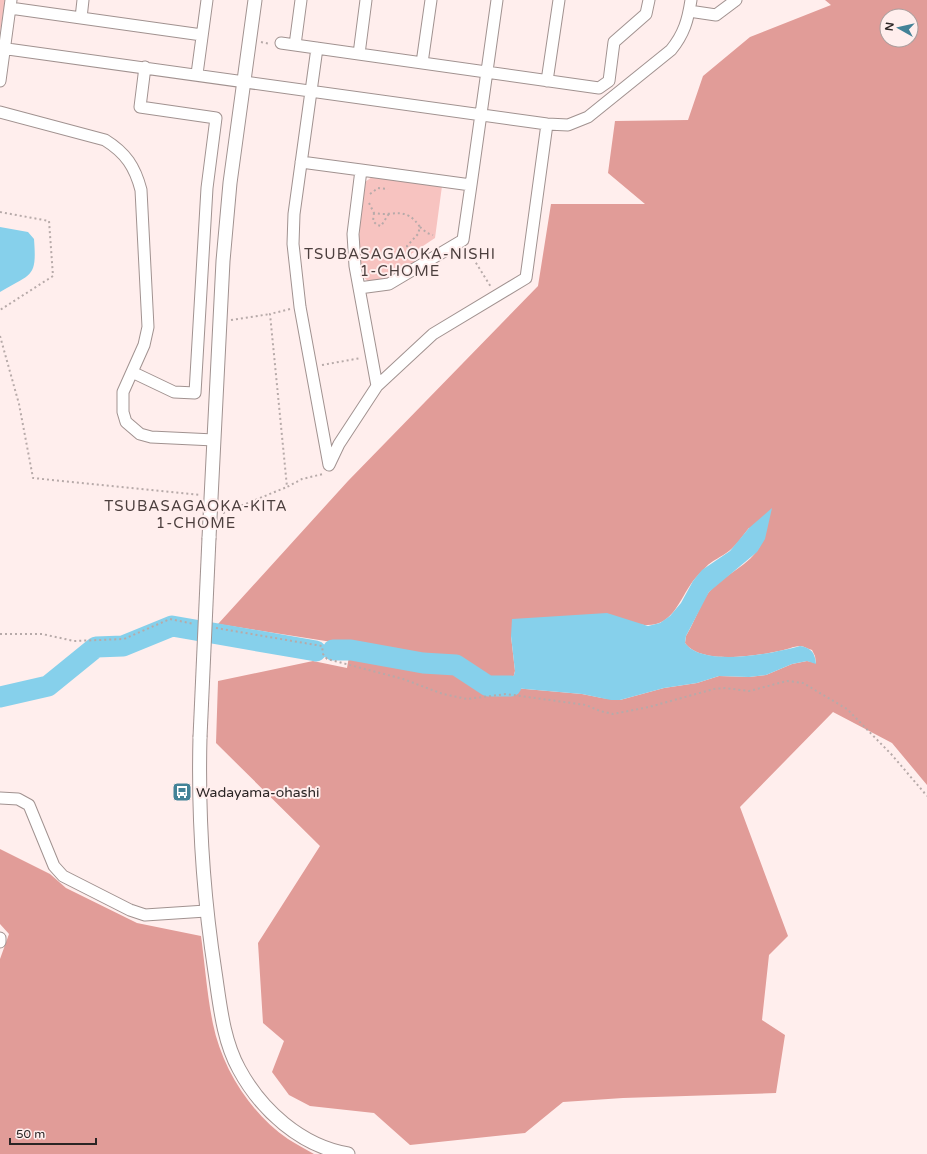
<svg xmlns="http://www.w3.org/2000/svg" width="927" height="1154" viewBox="0 0 927 1154" font-family="'Varela Round',sans-serif">
  <style>
    .green { fill: #f7c3c0 }
    .forest { fill: #e19c98; fill-rule: evenodd }
    .water { fill: #86d0eb }
    .lines { fill: none; stroke-linecap: round; stroke-linejoin: round }
    .river { stroke: #86d0eb; stroke-width: 21 }
    .minor-casing { stroke: #a19290; stroke-width: 13 }
    .tertiary-casing { stroke: #a19290; stroke-width: 15 }
    .path { stroke: #b7aaa9; stroke-width: 2; stroke-dasharray: 2 3; stroke-linecap: butt }
    .minor { stroke: #fff; stroke-width: 11 }
    .tertiary { stroke: #fff; stroke-width: 13 }
    .tertiary-bridge-casing { stroke: #a19290; stroke-width: 15; stroke-linecap: butt }
    .tertiary-bridge { stroke: #fff; stroke-width: 13 }
    .labels { text-anchor: middle; dominant-baseline: central; stroke-width: 4; stroke-linejoin: round; paint-order: stroke }
    .poi-label { font-size: 14px; fill: #2b2525; stroke: #ffeeed; text-anchor: start }
    .neighbourhood-label { font-size: 15px; letter-spacing: 1px; fill: #4c3f3e; stroke: #ffeeed }
  </style>
  <rect width="100%" height="100%" fill="#ffeeed"/>
  <!-- green -->
  <path class="green" d="M0,0H5L0,33Z
    M372,177L442,186L435,238L411,254L415,262L390,277L369,282L362,276C356,245 360,214 365,182Z"/>
  <!-- forest -->
  <path class="forest" d="M825,0H927V785L892,743L833,712L740,807L788,936L769,955L762,1020L785,1035L776,1093L623,1098L563,1102L525,1133L410,1145L374,1113L310,1106L289,1095L272,1072L284,1041L263,1023L258,943L320,846L216,743L218,681L313,661L347,668L351,645L218,624L348,481L538,286L551,204H645L608,173L615,121L688,120L703,76L750,37L831,5ZM887,16H911V40H887ZM767,526C760,565 731,567 709,592C702,601 693,625 686,636L685,643C701,665 756,656 779,651C786,650 794,646 800,646C804,646 808,649 812,650L815,656L816,663L807,661L792,664L766,675L749,677L719,676L697,683L664,688L620,700L602,698L582,694L514,688L511,686L515,671L511,636L637,624C672,631 677,603 693,581C697,576 702,571 706,567C712,560 722,557 729,551C737,545 743,535 749,528Z
    M0,849L50,874L66,888L137,923L201,936C205,965 207,995 213,1024C222,1068 250,1113 288,1139C296,1144 305,1149 314,1154H0V959L9,934L0,924Z"/>
  <!-- water -->
  <path class="water" d="M0,227L28,232L34,239C37,278 32,273 0,292Z
    M772,508L765,539L757,552L709,592L686,636L685,643C703,668 775,653 800,646C811,648 815,652 816,664L807,661L792,664L766,675L749,677L719,676L697,683L664,688L620,700H611L582,694L514,688L511,686L515,671L511,636L512,619L607,613L648,626L660,623L670,616L681,603L693,581L702,570L730,551L749,528Z"/>
  <g class="lines">
    <!-- river -->
    <path class="river" d="M333,650H351L423,663L456,665L488,686H511
      M0,697L48,686L96,647L123,646L172,626L316,651"/>
    <defs>
      <path id="minor" d="M10,8L202,35
        M689,11L716,15L736,0
        M81,18L83,0
        M281,43L599,88L609,81L614,42L646,14L649,0
        M295,45L301,0
        M0,48L547,124L568,125L588,117L671,50C684,34 688,20 691,0
        M359,54L366,0
        M422,63L431,0
        M197,74L207,0
        M0,81L11,0
        M547,81L559,0
        M0,112L105,140C126,153 135,167 141,190L148,327L144,345L123,392V412L126,422L140,434L151,437L214,440
        M301,162L361,170L353,234L355,266L377,386L339,444L329,465L300,307L293,244L294,214L317,48
        M471,185L497,0
        M359,288L389,284L463,240L471,185L361,170
        M132,372L174,392L195,393L207,188L216,118L140,107L145,67
        M377,386L433,334L526,278L547,124
        M0,798L18,799L29,805L54,866L63,876L130,910L145,915L206,911
        M0,938V942"/>
      <path id="tertiary" d="M209,538L223,261L230,183L255,0
        M200,737C198,816 203,894 215,972C220,1005 223,1040 239,1069C261,1110 301,1146 348,1154"/>
    </defs>
    <!-- minor casing -->
    <use href="#minor" class="minor-casing"/>
    <!-- tertiary casing -->
    <use href="#tertiary" class="tertiary-casing"/>
    <!-- path -->
    <path class="path" d="M261,42L270,44
      M370,194L378,188L388,189
      M369,203L374,213C394,217 405,205 420,227L418,234L407,246L409,259
      M0,212L49,221L53,276L0,310
      M374,213L373,221L377,225L381,226L390,212
      M420,227L427,233L433,235
      M468,250L491,287
      M290,309L270,314L287,487L302,479L323,474
      M231,320L270,314
      M0,336L19,404L33,478L200,495
      M322,365L361,358
      M223,513L287,487
      M216,628L322,646L323,654L327,659L403,679L443,694L467,699L506,694L586,705L600,711L613,714L649,707L714,689L725,688L749,691L787,681L803,683L847,709L892,755L927,796
      M0,634H42L74,641L124,639L170,619L194,624"/>
    <!-- minor -->
    <use href="#minor" class="minor"/>
    <!-- tertiary -->
    <use href="#tertiary" class="tertiary"/>
    <defs>
      <path id="tertiary-bridge" d="M200,737L209,538"/>
    </defs>
    <!-- tertiary-bridge casing -->
    <use href="#tertiary-bridge" class="tertiary-bridge-casing"/>
    <!-- tertiary-bridge -->
    <use href="#tertiary-bridge" class="tertiary-bridge"/>
  </g>
  <!-- icons -->
  <defs>
    <symbol id="bus-square" viewBox="-11 -11 22 22"><rect x="-9" y="-9" width="18" height="18" rx="4" fill="#438297" stroke="#ffeeed"/><path d="M-5-6H5V4H4V6H2V4H-2V6H-4V4H-5ZM-3.5-4V0h7V-4ZM-3.5 1.2v1.5H-2V1.2ZM2 1.2v1.5H3.5V1.2Z" fill="#fff"/></symbol>
  </defs>
  <g fill-rule="evenodd">
    <use href="#bus-square" x="171" y="781" width="22" height="22"/>
  </g>
  <g class="labels">
    <!-- poi labels -->
    <g class="poi-label">
      <text x="196" y="792">Wadayama-ohashi</text>
    </g>
    <!-- neighbourhood labels -->
    <g class="neighbourhood-label">
      <text x="400" y="254">TSUBASAGAOKA-NISHI<tspan x="400" dy="17">1-CHOME</tspan></text>
      <text x="196" y="506">TSUBASAGAOKA-KITA<tspan x="196" dy="17">1-CHOME</tspan></text>
    </g>
  </g>
  <!-- north arrow -->
  <g transform="translate(899 28) rotate(278)"><circle r="19" fill="#ffeeed" stroke="#aa9e9d"/>
  <path d="M0-3L7 15L0 10L-7 15Z" fill="#438297"/>
  <text y="-6" font-size="11" font-weight="bold" text-anchor="middle" fill="#2b2525">N</text>
  </g>
  <!-- scale -->
  <path d="M10 1138v6h86v-6" fill="none" stroke="#2b2525" stroke-width="2"/>
  <text x="16" y="1138" font-size="12" fill="#2b2525" stroke="#ffeeed" stroke-width="3" paint-order="stroke">50 m</text>
</svg>
